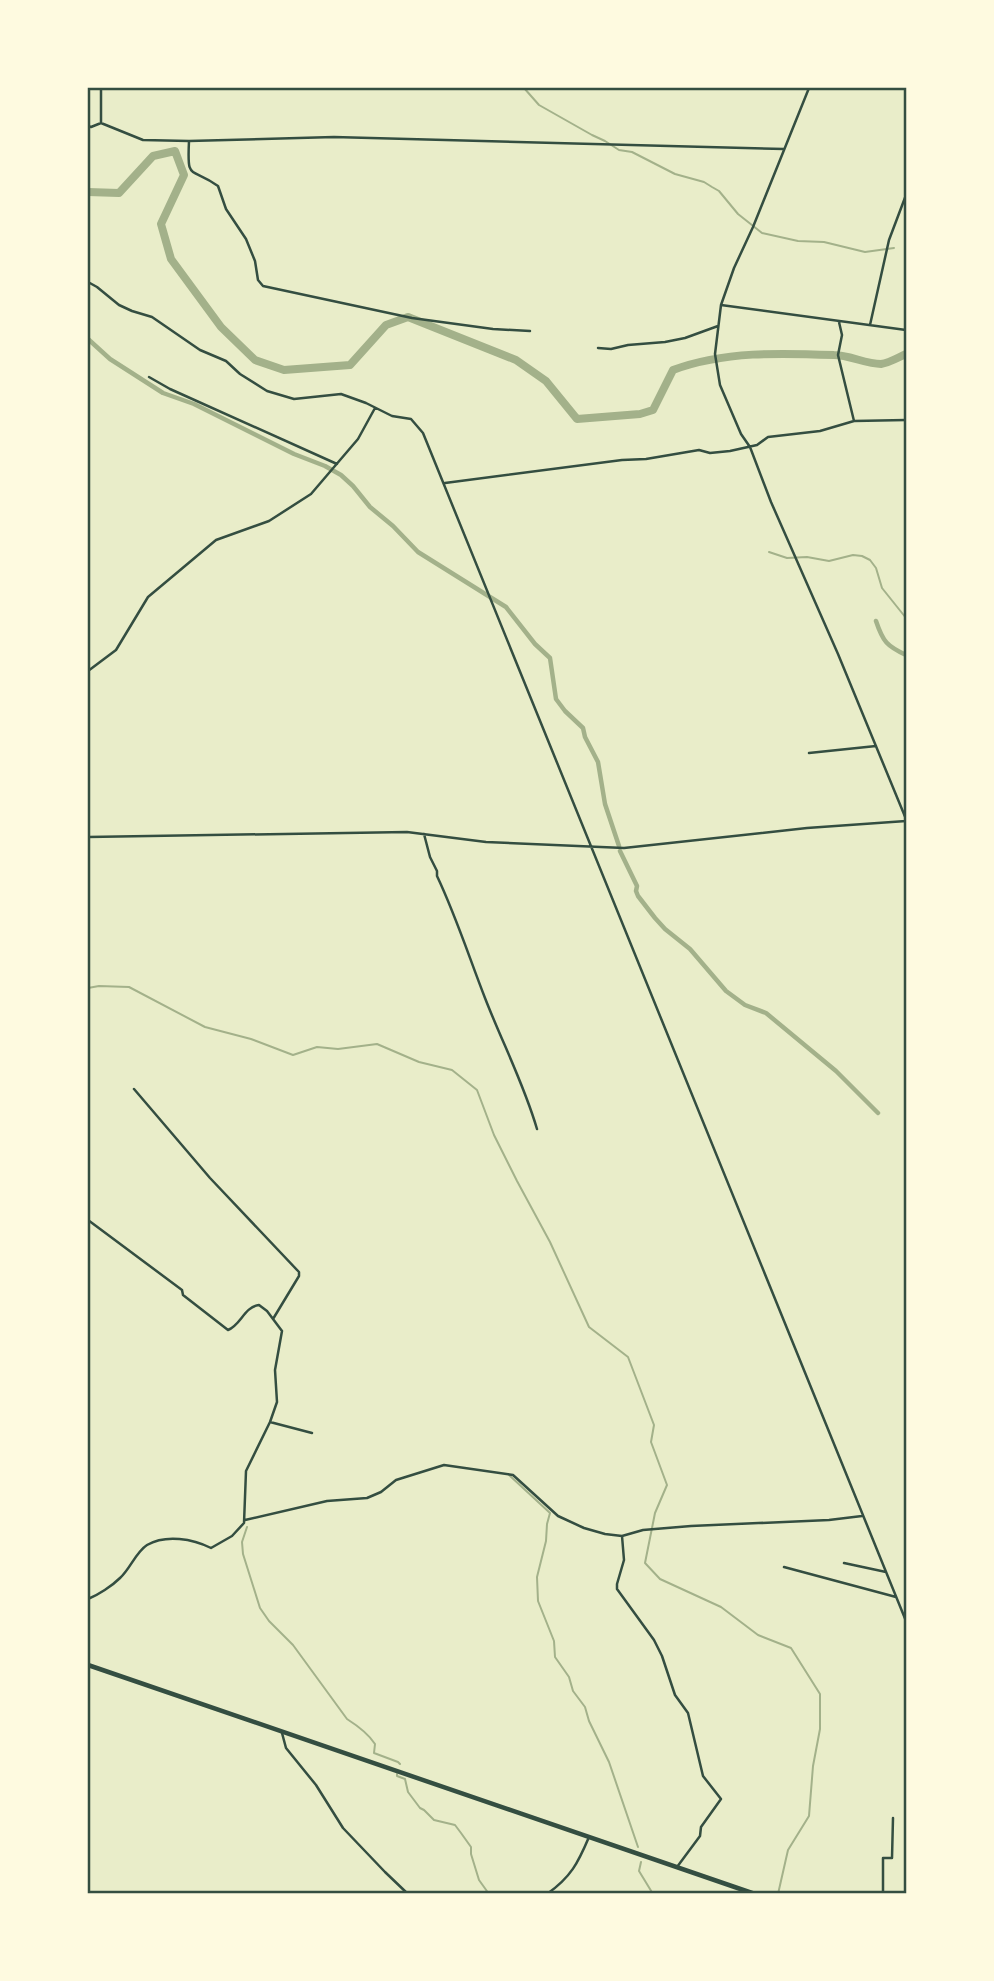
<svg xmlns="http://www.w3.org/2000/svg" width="994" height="1981" viewBox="0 0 994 1981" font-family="Roboto,sans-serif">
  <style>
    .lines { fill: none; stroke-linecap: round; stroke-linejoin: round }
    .stream { stroke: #a3b18a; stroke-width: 2 }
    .canal { stroke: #a3b18a; stroke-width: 4.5 }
    .river { stroke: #a3b18a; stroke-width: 8 }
    .minor { stroke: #344e41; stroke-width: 2.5 }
    .primary { stroke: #344e41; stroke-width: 4.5 }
    .neatline { fill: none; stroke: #344e41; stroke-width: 2.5 }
  </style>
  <rect width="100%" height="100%" fill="#e9edc9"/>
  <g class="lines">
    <!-- stream -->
    <path class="stream" d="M524,88L539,105L592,135L605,141L619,150L632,152L675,174L704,182L712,187L719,191L738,214L762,233L798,241L824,242L865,252L894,248
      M769,552L787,558L807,557L829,561L853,555L862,556L870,560L876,568L882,588L906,618
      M88,988L99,986L129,987L205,1027L251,1039L293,1055L317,1047L338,1049L377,1044L419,1062L452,1070L477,1090L494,1135L517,1181L550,1242L589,1327L628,1357L654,1425L651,1442L667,1485L655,1513L645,1563L660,1579L721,1607L758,1635L791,1648L820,1694V1729L813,1766L809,1816L788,1850L778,1894
      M509,1475L550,1513L547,1524L546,1541L537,1577L538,1601L554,1641L555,1657L569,1677L573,1691L585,1707L589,1721L609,1762L638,1847
      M247,1527L242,1542L243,1554L260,1608L269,1621L293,1645L347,1719C358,1726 368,1733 375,1744L374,1753L398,1762L400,1764
      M397,1774V1776L405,1779L408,1792L420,1808L424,1810L434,1820L455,1825L461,1833L471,1847V1854L479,1880L489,1894
      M641,1862L639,1871L653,1894"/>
    <!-- canal -->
    <path class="canal" d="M88,339L110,359L163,393L194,404L294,454L325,466L341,475L353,486L370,507L393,526L418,552L506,607L535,644L550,658L556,699L565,711L583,728L585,737L598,762L605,804L619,846
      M876,621C883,642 887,646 906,655
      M620,851L637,886L636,891L638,896L655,918L665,929L690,949L726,991L745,1005L766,1013L836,1071L878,1113"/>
    <!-- river -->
    <path class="river" d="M88,192L119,193L153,156L175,151L184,175L161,224L171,259L221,327L255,360L284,370L350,365L386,325L408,317L516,360L546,381L577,419L640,414L653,410L673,370C724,351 781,353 834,355C849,355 866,364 881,364C889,363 899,357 906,354"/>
    <!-- minor -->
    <path class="minor" d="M101,88V123L143,140L189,141L334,137L784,149
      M809,88L753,227L734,268L721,305L906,330
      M88,126L91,127L101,123
      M189,141C187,182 190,166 218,186L226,209L246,239L255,261L258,280L263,286L412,318L493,329L530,331
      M88,282L97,287L119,305L132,311L152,317L200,350L226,361L240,374L267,391L294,399L341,394L366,403L392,416L411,419L423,433L906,1621
      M721,305L715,354L720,385L741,434L750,447L771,502L838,654L906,819
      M839,322L842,335L838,355L854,421
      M870,325L889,240L906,195
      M598,348L611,349L628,345L665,342L685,338L718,326
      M149,377L170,389L337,464
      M445,483L622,460L646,459L699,450L710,453L730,451L757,445L768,437L820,431L854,421L906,420
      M88,671L116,650L148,597L216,540L269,521L311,494L358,439L375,408
      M809,753L876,746
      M424,834L430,857L437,871V876C456,916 469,957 485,998C502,1042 524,1084 537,1129
      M88,837L407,832L486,842L624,848L807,828L906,821
      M134,1089L210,1178L299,1272V1276L273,1319
      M88,1220L182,1290L183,1295L228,1330C241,1325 244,1307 259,1305L267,1311L282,1331L275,1370L277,1402L270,1422L246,1471L244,1523L232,1536L211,1548C193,1539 166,1534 147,1545C136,1552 130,1569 120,1578C112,1586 98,1595 88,1599
      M270,1422L312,1433
      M245,1520L327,1501L367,1498L381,1492L396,1480L444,1465L513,1475L558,1516L584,1528L605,1534L622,1536L643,1530L691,1526L829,1520L862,1516
      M622,1536L624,1560L617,1584V1589L654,1640L662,1656L675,1695L688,1713L703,1776L721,1799L701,1827L700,1836L677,1867
      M844,1563L886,1572
      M784,1567L896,1597
      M282,1733L286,1748L316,1785L343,1828L385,1872L408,1894
      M547,1894C571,1877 578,1863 589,1837
      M883,1894V1858H892L893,1818"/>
    <!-- primary -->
    <path class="primary" d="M88,1665L755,1894"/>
  </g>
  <!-- border -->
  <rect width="994" height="1981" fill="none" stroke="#fefae0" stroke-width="178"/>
  <rect x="89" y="89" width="816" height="1803" class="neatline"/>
</svg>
